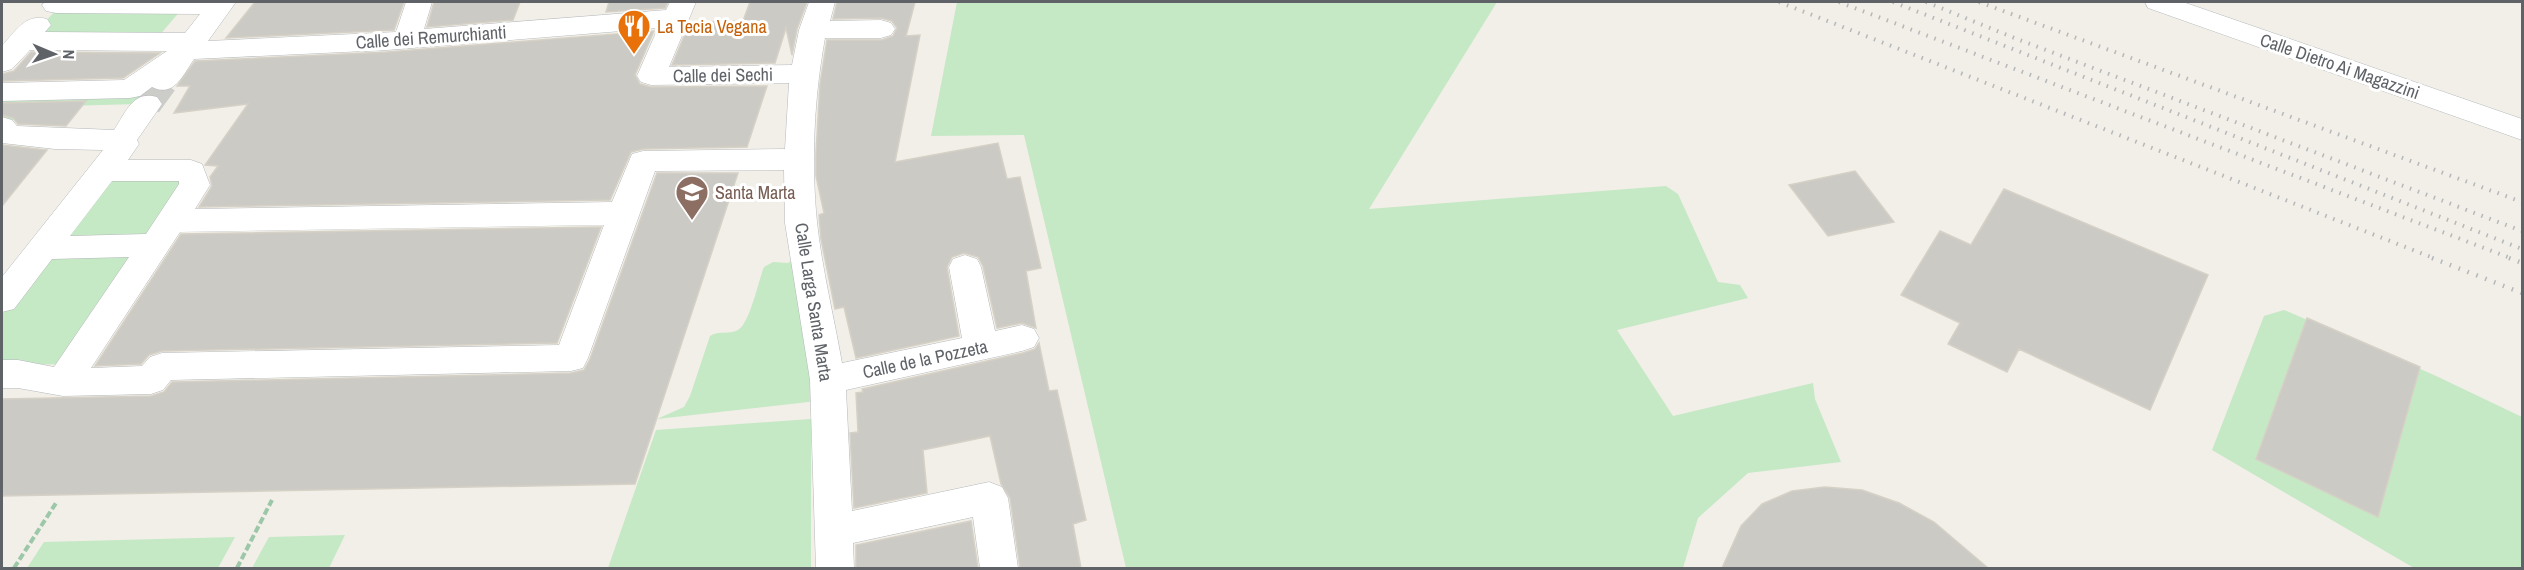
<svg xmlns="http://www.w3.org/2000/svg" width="2524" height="570" viewBox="0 0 2524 570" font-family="'Archivo Narrow',sans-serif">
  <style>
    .green { fill: #c5e8c5 }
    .building { fill: #cccac5; stroke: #d6d1c6; stroke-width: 1.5 }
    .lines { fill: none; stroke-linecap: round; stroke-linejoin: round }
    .pedestrian-tunnel { stroke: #ccccc8; stroke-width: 29; stroke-dasharray: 29 15; stroke-linecap: butt }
    .pedestrian-casing { stroke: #b5b8bc; stroke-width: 1 }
    .minor-casing { stroke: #b5b8bc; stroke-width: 1 }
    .path { stroke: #9cc7a9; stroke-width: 4; stroke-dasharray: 7 3; stroke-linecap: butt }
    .pedestrian { fill: #fff; fill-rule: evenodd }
    .minor { fill: #fff; fill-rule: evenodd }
    .rail-far1 { stroke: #b6b7b8; stroke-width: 4; stroke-dasharray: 1.5 7; stroke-linecap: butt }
    .rail { stroke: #b6b7b8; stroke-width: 4.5; stroke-dasharray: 1.5 8; stroke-linecap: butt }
    .labels { text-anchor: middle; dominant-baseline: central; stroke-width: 6; stroke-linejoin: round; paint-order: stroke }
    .food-label { font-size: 18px; fill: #c56008; stroke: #fff; text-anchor: start }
    .street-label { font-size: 18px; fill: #5f6368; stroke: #fff }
    .education-label { font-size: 18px; fill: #785e54; stroke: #fff; text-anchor: start }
  </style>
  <rect width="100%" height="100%" fill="#f1efe8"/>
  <!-- green -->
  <path class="green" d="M957,2H1497L1369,209L1666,186L1678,194L1718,282L1740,285L1748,298L1617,330L1673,416L1813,383L1815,399L1841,462L1748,473L1698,518L1683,568H1126L1024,135L931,136Z
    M57,9H182L157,38L29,39Z
    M148,89L137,104L65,106L6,122L2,118V94Z
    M102,170L191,171L75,364L2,365V300Z
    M795,258L817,401L657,419L684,407L690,396L710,336C719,330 729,335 738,330C750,323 758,282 764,267L773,262L788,263Z
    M2284,310L2434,375L2522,417V568H2414L2212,450L2264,316Z
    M811,419V568H608L656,430Z
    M345,535L329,568H252L269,537Z
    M235,537L218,568H27L44,542Z"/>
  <!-- building -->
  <path class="building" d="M255,2H404L394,30L226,38Z
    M434,2H520L513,20L427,27Z
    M609,2H668L665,8L606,12Z
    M750,2H807L797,29L792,55L786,28L775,63L672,65L690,22L743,21Z
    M837,2H915L906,36L920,35L895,162L998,143L1007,179L1020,177L1041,268L1026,271L1036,328L1022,323L997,328L983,266L978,257L964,253L952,257L947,267L959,336L856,358L844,307L835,309L821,239L819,215L824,213L816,176V153L820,84L827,40H882L893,36L897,28L892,21L881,18L833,19Z
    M654,31L635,75L640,84L651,87L767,86L747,147L643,149L631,152L610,200L199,207L212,186L210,177L218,166L205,165L248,104L174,113L190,86H177L195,61L387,52Z
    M31,52L160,53L123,78L2,81V74L14,71Z
    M86,101L66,126L18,124L13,118L2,115V103Z
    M2,145L47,150L2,206Z
    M1855,171L1894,222L1828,236L1789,185Z
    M657,173H738L635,484L2,496V399L151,396L164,392L172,382L571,373L584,370L590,359Z
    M2004,189L2208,275L2150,410L2019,349L2007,372L1948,344L1960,323L1901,295L1940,231L1971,245Z
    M601,227L557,343L162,351L149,355L141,364L95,366L181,234Z
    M2307,318L2420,367L2378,517L2256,459Z
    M1039,343L1049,391L1057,390L1086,520L1073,524L1081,568H1020L1010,498L1001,484L990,436L923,450L927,493L854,508L850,433L858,432L856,393L863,392L862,389L1023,353L1035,349Z
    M1825,487L1862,490L1899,503L1934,522L1988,568H1722L1741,526L1762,504L1792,491Z
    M971,521L978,568H856V545Z"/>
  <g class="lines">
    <!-- pedestrian-tunnel -->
    <path class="pedestrian-tunnel" d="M147,104L163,82"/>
    <defs>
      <path id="pedestrian" d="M45,2H236L208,41L396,32L406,2H432L424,29L666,10L670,2H696L669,67L792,65L799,30L809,2H835L830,21L881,20L891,23L895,29L891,35L881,38H825C814,98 811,162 817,222C822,269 834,317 842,363L962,338L949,267L953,259L965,255L977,259L981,267L995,331L1022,325L1034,329L1039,338L1034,347L1022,351L846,390L852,511L989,482L1002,487L1008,498L1018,568H980L973,517L853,543L854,568H816L810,380L785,223L784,170L655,171L588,358L583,368L571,371L171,380L163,390L151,394L63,396L18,388H2V360H18L54,367L129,257L52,259L14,309L2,312V277L103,150L55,149L2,143V117L12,120L17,126L114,130C126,112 133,90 157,97L162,104L137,140L139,144L128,160H191L202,164L210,185L195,209L612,202L632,154L643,151L785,149L789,83L651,85L641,82L637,76L658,28L387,50L194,59C183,75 174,98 152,87L140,96L130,98L2,101V83L124,80L167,51L30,50L12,69L2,72V46C15,32 25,13 47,19L51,25L45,32L185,33L200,14L56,13L46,11L42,5ZM112,181H179V184L146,234L70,236ZM604,225L559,345L162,353L150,357L142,366L91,368L180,232Z"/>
      <path id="minor" d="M2145,2H2183L2522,119V140L2148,8Z"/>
    </defs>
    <!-- pedestrian casing -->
    <use href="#pedestrian" class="pedestrian-casing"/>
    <!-- minor casing -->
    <use href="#minor" class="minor-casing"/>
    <!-- path -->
    <path class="path" d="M14,568L56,503
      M237,568L272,500"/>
    <!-- pedestrian -->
    <use href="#pedestrian" class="pedestrian"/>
    <!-- minor -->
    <use href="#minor" class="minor"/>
    <!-- rail-far1 -->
    <path class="rail-far1" d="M1779,2L2436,259
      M1839,2L2513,259
      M1893,2L2522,249
      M1926,2L2017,39L2522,231
      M1979,2L2522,202"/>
    <!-- rail -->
    <path class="rail" d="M2432,258L2522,293
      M2509,258L2522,263"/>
  </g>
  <!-- icons -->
  <defs>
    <symbol id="restaurant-pin" viewBox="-11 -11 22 30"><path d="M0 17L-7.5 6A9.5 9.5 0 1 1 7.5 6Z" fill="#e8710a" stroke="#fff"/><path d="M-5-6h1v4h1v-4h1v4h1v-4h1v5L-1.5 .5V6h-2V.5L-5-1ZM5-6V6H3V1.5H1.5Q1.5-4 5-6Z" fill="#fff"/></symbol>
    <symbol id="university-pin" viewBox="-11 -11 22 30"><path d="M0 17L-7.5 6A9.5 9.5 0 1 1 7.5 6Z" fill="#8d6e63" stroke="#fff"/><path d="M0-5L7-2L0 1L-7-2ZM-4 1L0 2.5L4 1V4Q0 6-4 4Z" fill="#fff"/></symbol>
  </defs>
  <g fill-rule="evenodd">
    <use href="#restaurant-pin" x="615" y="7" width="38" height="52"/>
    <use href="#university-pin" x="673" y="173" width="38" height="52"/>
  </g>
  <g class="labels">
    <!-- food labels -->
    <g class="food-label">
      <text x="657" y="26">La Tecia Vegana</text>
    </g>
    <!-- street labels -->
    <g class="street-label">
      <text transform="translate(431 37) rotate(-4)">Calle dei Remurchianti</text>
      <text transform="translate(2340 66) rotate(19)">Calle Dietro Ai Magazzini</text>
      <text transform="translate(723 75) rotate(-1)">Calle dei Sechi</text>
      <text transform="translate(814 302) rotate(81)">Calle Larga Santa Marta</text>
      <text transform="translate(925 359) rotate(-12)">Calle de la Pozzeta</text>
    </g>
    <!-- education labels -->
    <g class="education-label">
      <text x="715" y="192">Santa Marta</text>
    </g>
  </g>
  <!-- border -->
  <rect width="2524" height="570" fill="none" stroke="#5f6368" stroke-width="6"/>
  <!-- north arrow -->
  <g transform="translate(54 54) rotate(92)" stroke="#ffffff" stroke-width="4.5" paint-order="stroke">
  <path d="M0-4.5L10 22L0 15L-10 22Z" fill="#5f6368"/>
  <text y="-9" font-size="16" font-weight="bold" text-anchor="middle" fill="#5f6368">N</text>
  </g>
</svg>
